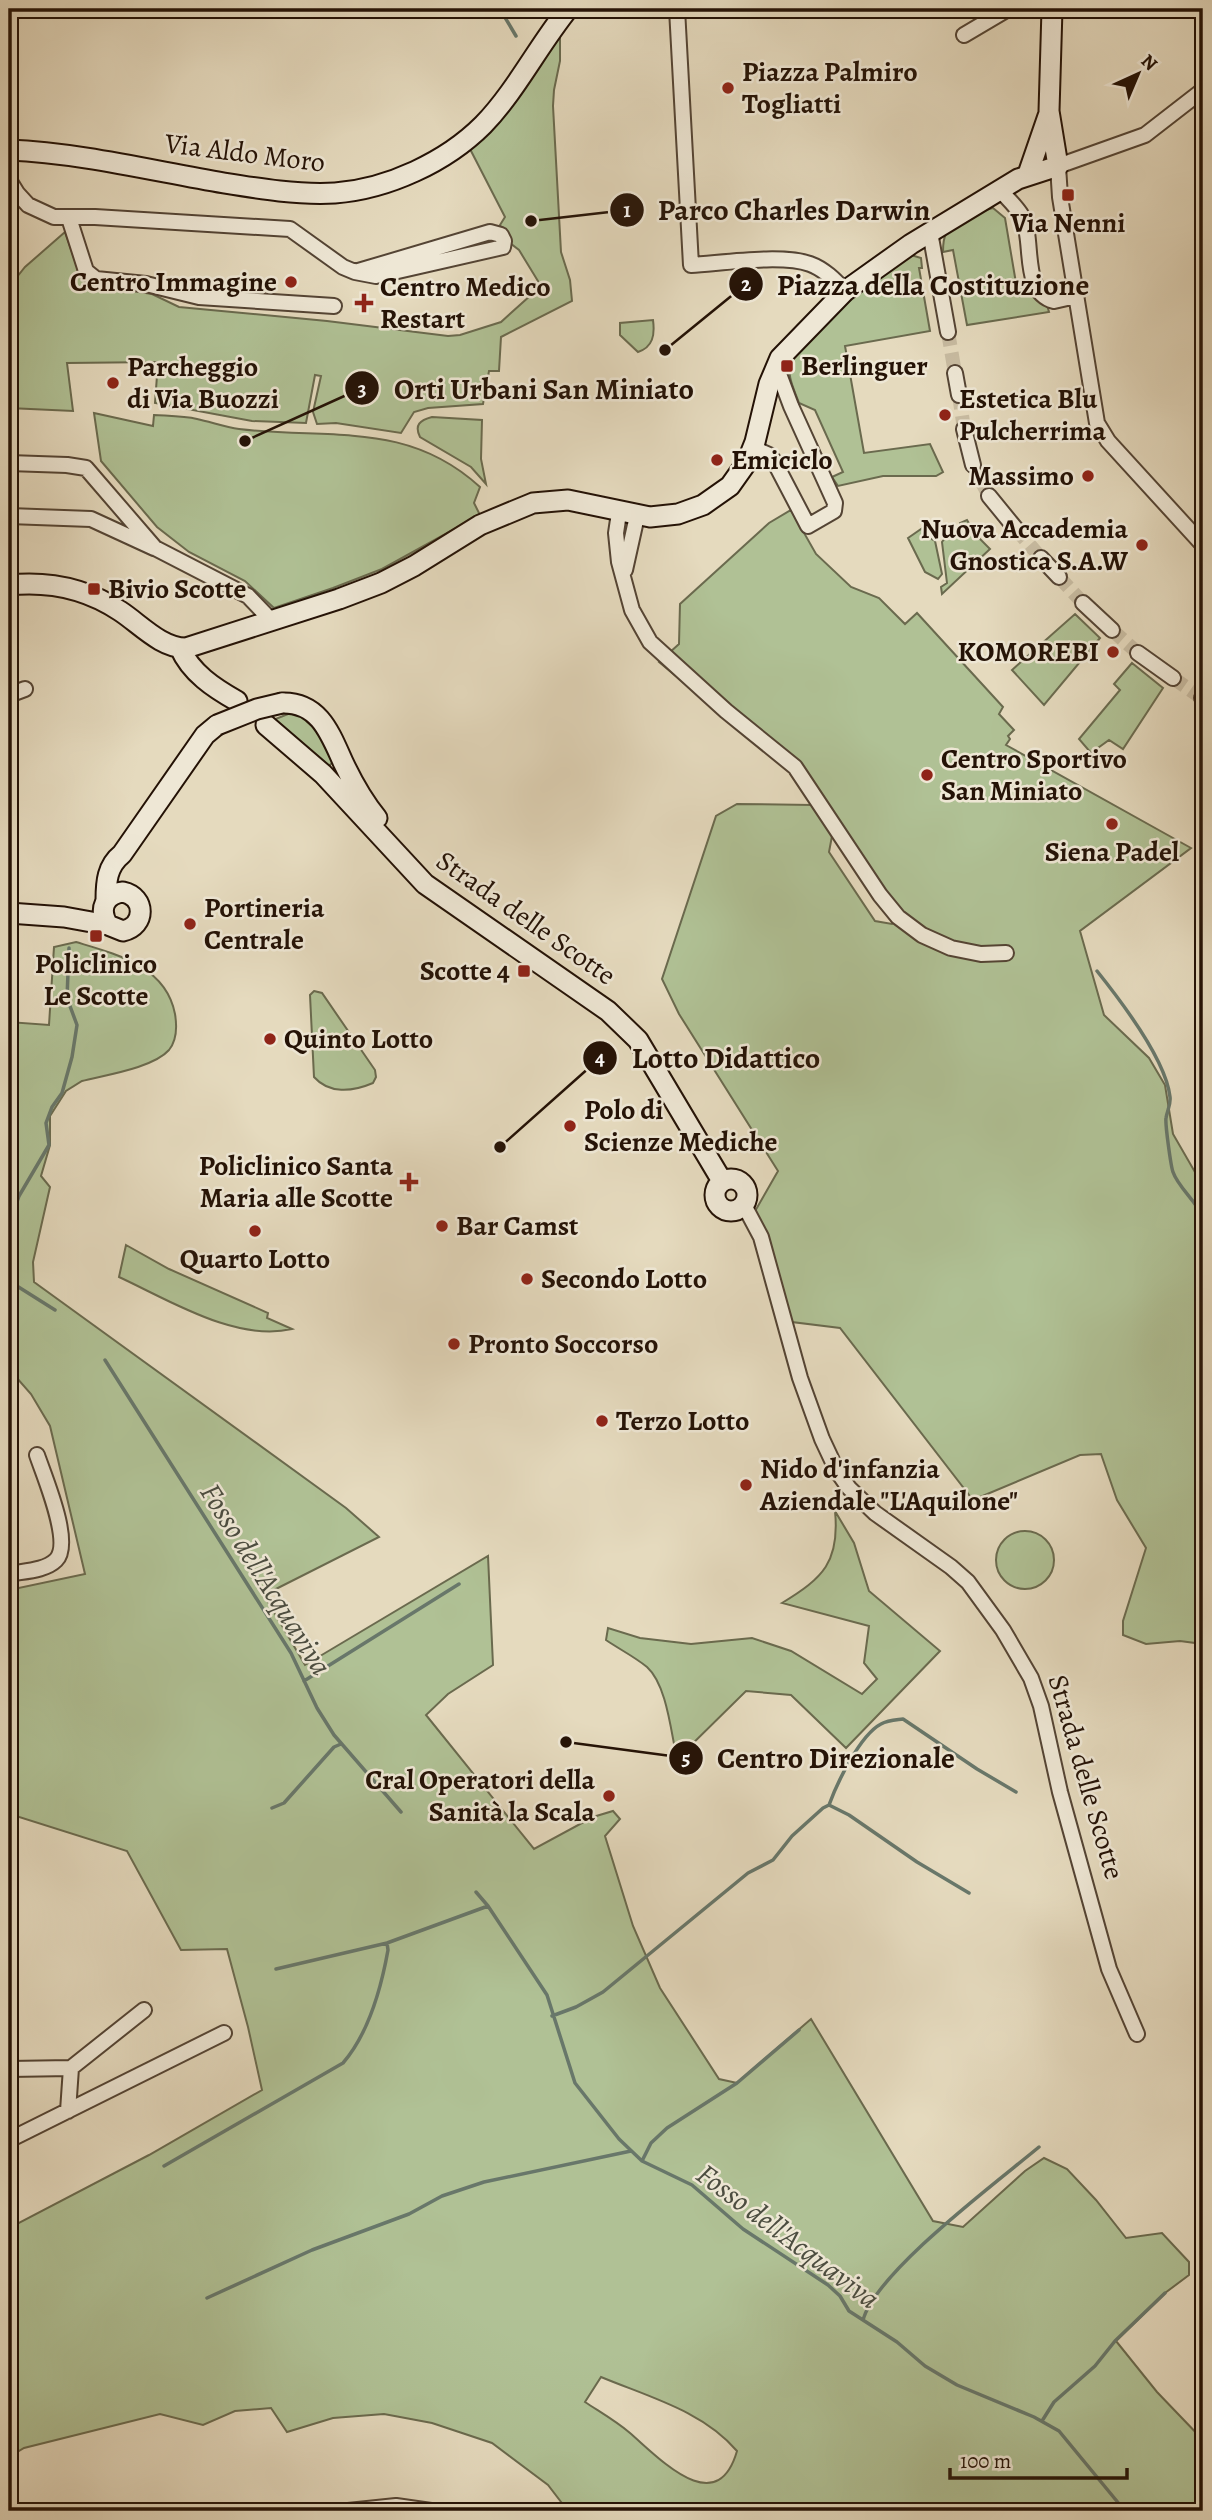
<svg xmlns="http://www.w3.org/2000/svg" width="1212" height="2520" viewBox="0 0 1212 2520" font-family="Alegreya,serif">
  <style>
    .green { fill: #b0c195; stroke: #6a6a4e; stroke-width: 2; fill-rule: evenodd }
    .lines { fill: none; stroke-linecap: round; stroke-linejoin: round }
    .stream { stroke: #68776a; stroke-width: 3.5 }
    .street-tunnel { stroke: #c8bca2; stroke-width: 14; stroke-dasharray: 14 7; stroke-linecap: butt }
    .street-casing { stroke: #544434; stroke-width: 18 }
    .secondary-casing { stroke: #241206; stroke-width: 23 }
    .street { stroke: #eee7d5; stroke-width: 14 }
    .secondary { stroke: #eee7d5; stroke-width: 19 }
    .secondary-bridge-casing { stroke: #241206; stroke-width: 23; stroke-linecap: butt }
    .secondary-bridge { stroke: #eee7d5; stroke-width: 19 }
    .poi-dot { fill: #8f2418; stroke: #eee7d5; stroke-width: 2.5 }
    .labels { text-anchor: middle; dominant-baseline: central; stroke-width: 5; stroke-linejoin: round; paint-order: stroke }
    .poi-label { font-size: 28px; font-weight: bold; fill: #241206; stroke: #eee7d5; text-anchor: start }
    .street-label { font-size: 28px; fill: #241206; stroke: #eee7d5 }
    .water-label { font-size: 30px; font-style: italic; fill: #4c4d40; stroke: #eee7d5 }
    .leader { fill: none; stroke: #241206; stroke-width: 2.5 }
    .callout-dot { fill: #241206; stroke: #eee7d5; stroke-width: 2.5 }
    .mark-label { font-size: 21px; text-anchor: middle; font-weight: bold; fill: #fff }
    .callout-label { font-size: 30px; text-anchor: middle; font-weight: bold; fill: #241206; stroke: #eee7d5; stroke-width: 5; stroke-linejoin: round; paint-order: stroke }
  </style>
  <rect width="100%" height="100%" fill="#e5dabe"/>
  <filter id="stains"><feTurbulence type="fractalNoise" baseFrequency=".00286" numOctaves="4"/><feColorMatrix values="0 0 0 0 .2 0 0 0 0 .09 0 0 0 0 .02 0 0 0 .5 -.17"/></filter>
  <radialGradient id="worn" r=".72"><stop offset=".6" stop-color="#630" stop-opacity="0"/><stop offset="1" stop-color="#630" stop-opacity=".3"/></radialGradient>
  <!-- green -->
  <path class="green" d="M560,32V61L554,90L553,106L561,252L570,280L572,301L501,337L499,371H489L483,404L428,408L414,412L401,433L336,423L317,424L313,412L321,376L315,375L306,423L252,421L155,403L158,362L67,363L73,411L9,408V287L25,267L65,232L81,278L88,284L152,294L179,307L327,321L448,336L460,335L501,322L541,286L519,250L510,243L500,225L505,217L469,147Z
    M993,208L1005,218L1016,283C1034,280 1033,298 1047,305L1049,312L967,325L953,250L943,252C943,246 943,239 946,234C953,226 982,210 993,208Z
    M911,255L921,258L922,268H919L930,331L845,346L864,453L930,444L943,472L936,476H883L838,486L832,477L843,472L815,410L799,403C794,389 786,375 791,360L844,305Z
    M653,320C655,335 653,347 638,352L620,335V323Z
    M94,413L153,426L154,415C169,416 184,416 197,419C211,422 225,427 239,429C329,440 407,420 480,487L474,503L480,515L382,569L333,588L274,608L245,581L189,552L157,527L101,461Z
    M432,417L482,420L481,459L486,484L471,467L420,437C414,425 420,420 432,417Z
    M791,510L816,554L851,587L879,598L905,624L917,613L1003,707L999,714L1014,730L1008,736L1010,739L1006,745L1191,848L1080,931L1104,1015L1149,1058L1165,1085L1173,1134L1203,1186V1644L1180,1641L1146,1644L1123,1635V1621L1146,1548L1117,1500L1101,1454L1080,1455L973,1500L840,1328L792,1322L766,1236L754,1213L778,1171L679,1014L662,979L716,816L737,804L812,805L790,771L659,662L679,644L680,604L769,523ZM832,836L893,923L892,924L875,921L829,852Z
    M967,520L976,535L990,549L942,594L941,587L947,583L942,542L946,537L961,529L960,523Z
    M924,527L930,538L935,541L942,574L938,579L925,572L908,538Z
    M1075,614L1100,638L1044,705L1012,670Z
    M1132,663L1163,688L1123,749L1109,740L1091,753L1079,739L1120,690L1114,684Z
    M288,714C314,713 323,740 336,759L328,767L273,720Z
    M76,942C116,954 166,966 175,1014C177,1026 177,1040 169,1050C153,1068 105,1075 82,1081L66,1091L50,1116V1145L41,1176L50,1187L33,1262L34,1282L346,1508L379,1537L264,1595L305,1665L488,1556L493,1665L448,1694L426,1715L534,1849L593,1817L613,1811L620,1819L605,1836L633,1926L660,1988L719,2079L737,2083L811,2019L933,2221L963,2227L1025,2171L1044,2158L1067,2169L1096,2200L1126,2238L1162,2233L1189,2262V2275L1165,2293L1116,2341L1157,2392L1203,2440V2511H568L548,2485L492,2443L432,2423L384,2414L333,2418L287,2432L271,2408L235,2411L203,2425L160,2414L24,2448L9,2457V2228L149,2155L262,2090L248,2027L227,1949L181,1950L127,1851L13,1815L9,1816V1590L85,1574L50,1426L31,1394L9,1369V1022L49,1025L54,947ZM601,2377C649,2397 703,2411 737,2451C717,2520 661,2460 630,2433C616,2421 600,2412 585,2402Z
    M314,991L322,993L375,1070L376,1077L373,1083C352,1092 329,1094 314,1077L310,995Z
    M126,1245L169,1269L268,1313L267,1318L292,1329C235,1342 169,1300 119,1277Z
    M835,1511L854,1543L869,1591L940,1651L846,1748L791,1695L746,1691L677,1759C671,1733 667,1685 647,1667C635,1657 619,1649 606,1640L608,1628L640,1638L691,1644L752,1638L791,1651L862,1694L877,1679L864,1663L869,1626L782,1603C823,1578 840,1562 835,1511Z
    M996 1560a29 29 0 1 1 58 0a29 29 0 1 1-58 0Z"/>
  <g class="lines">
    <!-- stream -->
    <path class="stream" d="M500,9L516,36
      M1097,971C1121,1001 1166,1060 1170,1097C1171,1105 1167,1111 1166,1118C1165,1124 1171,1167 1173,1172C1178,1187 1196,1201 1203,1217
      M9,1225L19,1196L49,1145L46,1123L52,1107L62,1093L72,1057L77,1025L67,998L69,948
      M9,1281L55,1310
      M105,1360L291,1653L317,1708L334,1735L401,1812
      M304,1681L459,1584
      M829,1805L849,1815L917,1862L969,1893
      M272,1808L284,1803L334,1747L341,1744
      M476,1892L488,1906L547,1995L575,2083L619,2139L642,2161L692,2185L743,2229L828,2285L840,2296L849,2311L897,2342L925,2366L957,2385L1034,2417L1059,2431L1125,2511
      M276,1969L387,1943L488,1906
      M552,2016L576,2007L603,1992L748,1873L773,1860L792,1836L823,1808L829,1805C837,1783 860,1735 881,1724C888,1720 895,1720 903,1719L977,1769L1016,1792
      M642,2161L651,2143L667,2128L737,2083L799,2030
      M164,2166L343,2063C369,2033 381,1989 388,1950L387,1943
      M207,2298L312,2250L409,2214L442,2196L484,2182L631,2151
      M863,2320C876,2272 997,2182 1039,2147
      M1042,2421L1054,2402L1095,2366L1115,2341L1165,2293"/>
    <!-- street-tunnel -->
    <path class="street-tunnel" d="M948,332L955,373
      M959,395L964,429
      M973,465L989,496
      M1016,529L1041,558
      M1059,577L1083,603
      M1112,630L1138,653
      M1173,678L1202,698"/>
    <defs>
      <path id="street" d="M677,9L691,265C723,263 782,254 810,264C824,269 835,280 845,291
        M964,35L1008,9
        M1203,90L1145,135L1058,166L1060,197L1097,423L1108,441L1203,545
        M9,180L17,193L28,205L54,217H95L290,229L343,267L355,272
        M1000,190C1007,198 1017,207 1022,216C1035,239 1020,292 1054,301L1076,296
        M69,218L86,271L96,279L146,284L199,297L334,306
        M490,232L501,235L504,241L503,247L376,276L355,272Z
        M930,232L948,332
        M955,373L959,395
        M964,429L973,465
        M753,448L769,455L774,461L808,526L834,511L835,503L791,406L776,366
        M9,463L67,465L86,468L155,548L248,596L271,620
        M989,496L1016,529
        M619,513L616,533L619,562L632,610L650,642L726,711L795,767L880,895L898,917L922,935L951,948L981,954L1006,953
        M9,516L91,519L154,548
        M1041,558L1059,577
        M625,570L637,516
        M1083,603L1112,630
        M1138,653L1173,678
        M9,695L25,689
        M1202,698H1203
        M744,1205L761,1237L800,1378L822,1439L837,1471L849,1488L875,1513L951,1567L968,1582L1003,1630L1031,1678L1041,1706L1060,1792L1109,1969L1137,2034
        M9,1574C23,1571 45,1571 56,1560C73,1543 44,1476 37,1455
        M9,2069L71,2068L144,2010
        M68,2111L71,2068
        M9,2140L224,2033
        M348,2511L396,2506L431,2511"/>
      <path id="secondary" d="M9,150C81,153 153,171 224,183C261,189 298,195 335,193C388,189 446,162 483,125C516,91 538,46 568,9
        M1028,174L1048,116
        M9,585C48,581 87,589 120,611C140,624 161,648 186,648L339,599L381,583L414,566L480,525L533,503L568,500L650,517L678,514L703,505L730,486L747,462L755,442L769,384L780,358L845,291L911,244L1018,179L1058,166L1049,111L1052,9
        M180,648C191,673 214,688 237,701
        M282,703C319,702 330,733 343,762C352,781 363,801 377,818
        M266,725L323,774L425,884L608,1011L638,1040L722,1181
        M106,900C106,882 107,866 122,854L205,735L217,725
        M9,913L64,917L108,925L123,931C146,926 146,897 123,892C105,894 98,909 108,925
        M715 1195a16 16 0 1 1 32 0a16 16 0 1 1-32 0Z"/>
    </defs>
    <!-- street casing -->
    <use href="#street" class="street-casing"/>
    <!-- secondary casing -->
    <use href="#secondary" class="secondary-casing"/>
    <!-- street -->
    <use href="#street" class="street"/>
    <!-- secondary -->
    <use href="#secondary" class="secondary"/>
    <defs>
      <path id="secondary-bridge" d="M217,725L257,709L282,703"/>
    </defs>
    <!-- secondary-bridge casing -->
    <use href="#secondary-bridge" class="secondary-bridge-casing"/>
    <!-- secondary-bridge -->
    <use href="#secondary-bridge" class="secondary-bridge"/>
  </g>
  <!-- markers -->
  <g class="poi-dot">
    <circle cx="728" cy="88" r="7"/>
    <rect x="1061" y="188" width="14" height="14" rx="3.5"/>
    <circle cx="291" cy="282" r="7"/>
    <path d="M360.5 292.5h7v7h7v7h-7v7h-7v-7h-7v-7h7z"/>
    <rect x="780" y="359" width="14" height="14" rx="3.5"/>
    <circle cx="113" cy="383" r="7"/>
    <circle cx="945" cy="415" r="7"/>
    <circle cx="717" cy="460" r="7"/>
    <circle cx="1088" cy="476" r="7"/>
    <circle cx="1142" cy="545" r="7"/>
    <rect x="87" y="582" width="14" height="14" rx="3.5"/>
    <circle cx="1113" cy="652" r="7"/>
    <circle cx="927" cy="775" r="7"/>
    <circle cx="1112" cy="824" r="7"/>
    <circle cx="190" cy="924" r="7"/>
    <rect x="89" y="929" width="14" height="14" rx="3.5"/>
    <rect x="517" y="964" width="14" height="14" rx="3.5"/>
    <circle cx="270" cy="1039" r="7"/>
    <circle cx="570" cy="1126" r="7"/>
    <path d="M405.5 1171.5h7v7h7v7h-7v7h-7v-7h-7v-7h7z"/>
    <circle cx="442" cy="1226" r="7"/>
    <circle cx="255" cy="1231" r="7"/>
    <circle cx="527" cy="1279" r="7"/>
    <circle cx="454" cy="1344" r="7"/>
    <circle cx="602" cy="1421" r="7"/>
    <circle cx="746" cy="1485" r="7"/>
    <circle cx="609" cy="1796" r="7"/>
  </g>
  <g class="labels">
    <!-- poi labels -->
    <g class="poi-label">
      <text x="742" y="72">Piazza Palmiro<tspan x="742" dy="32">Togliatti</tspan></text>
      <text x="1068" y="223" text-anchor="middle">Via Nenni</text>
      <text x="277" y="282" text-anchor="end">Centro Immagine</text>
      <text x="380" y="287">Centro Medico<tspan x="380" dy="32">Restart</tspan></text>
      <text x="801" y="366">Berlinguer</text>
      <text x="127" y="367">Parcheggio<tspan x="127" dy="32">di Via Buozzi</tspan></text>
      <text x="959" y="399">Estetica Blu<tspan x="959" dy="32">Pulcherrima</tspan></text>
      <text x="731" y="460">Emiciclo</text>
      <text x="1074" y="476" text-anchor="end">Massimo</text>
      <text x="1128" y="529" text-anchor="end">Nuova Accademia<tspan x="1128" dy="32">Gnostica S.A.W</tspan></text>
      <text x="108" y="589">Bivio Scotte</text>
      <text x="1099" y="652" text-anchor="end">KOMOREBI</text>
      <text x="941" y="759">Centro Sportivo<tspan x="941" dy="32">San Miniato</tspan></text>
      <text x="1112" y="852" text-anchor="middle">Siena Padel</text>
      <text x="204" y="908">Portineria<tspan x="204" dy="32">Centrale</tspan></text>
      <text x="96" y="964" text-anchor="middle">Policlinico<tspan x="96" dy="32">Le Scotte</tspan></text>
      <text x="510" y="971" text-anchor="end">Scotte 4</text>
      <text x="284" y="1039">Quinto Lotto</text>
      <text x="584" y="1110">Polo di<tspan x="584" dy="32">Scienze Mediche</tspan></text>
      <text x="393" y="1166" text-anchor="end">Policlinico Santa<tspan x="393" dy="32">Maria alle Scotte</tspan></text>
      <text x="456" y="1226">Bar Camst</text>
      <text x="255" y="1259" text-anchor="middle">Quarto Lotto</text>
      <text x="541" y="1279">Secondo Lotto</text>
      <text x="468" y="1344">Pronto Soccorso</text>
      <text x="616" y="1421">Terzo Lotto</text>
      <text x="760" y="1469">Nido d'infanzia<tspan x="760" dy="32">Aziendale "L'Aquilone"</tspan></text>
      <text x="595" y="1780" text-anchor="end">Cral Operatori della<tspan x="595" dy="32">Sanità la Scala</tspan></text>
    </g>
    <!-- street labels -->
    <g class="street-label">
      <text transform="translate(245 153) rotate(7)">Via Aldo Moro</text>
      <text transform="translate(526 918) rotate(35)">Strada delle Scotte</text>
      <text transform="translate(1086 1777) rotate(74)">Strada delle Scotte</text>
    </g>
    <!-- water labels -->
    <g class="water-label">
      <text transform="translate(266 1579) rotate(58)">Fosso dell'Acquaviva</text>
      <text transform="translate(788 2236) rotate(37)">Fosso dell'Acquaviva</text>
    </g>
  </g>
  <!-- callouts -->
  <path class="leader" d="M531 221L627 210M665 350L746 284M245 441L362 388M500 1147L600 1058M566 1742L686 1758"/>
  <g class="callout-dot">
    <circle cx="531" cy="221" r="7"/>
    <circle cx="665" cy="350" r="7"/>
    <circle cx="245" cy="441" r="7"/>
    <circle cx="500" cy="1147" r="7"/>
    <circle cx="566" cy="1742" r="7"/>
    <circle cx="627" cy="210" r="18"/>
    <circle cx="746" cy="284" r="18"/>
    <circle cx="362" cy="388" r="18"/>
    <circle cx="600" cy="1058" r="18"/>
    <circle cx="686" cy="1758" r="18"/>
  </g>
  <g class="mark-label">
    <text x="627" y="217">1</text>
    <text x="746" y="291">2</text>
    <text x="362" y="396">3</text>
    <text x="600" y="1065">4</text>
    <text x="686" y="1765">5</text>
  </g>
  <g class="callout-label">
    <text x="794" y="220">Parco Charles Darwin</text>
    <text x="933" y="295">Piazza della Costituzione</text>
    <text x="544" y="399">Orti Urbani San Miniato</text>
    <text x="726" y="1068">Lotto Didattico</text>
    <text x="836" y="1768">Centro Direzionale</text>
  </g>
  <!-- margin -->
  <rect width="1212" height="2520" fill="none" stroke="#e5dabe" stroke-width="35"/>
  <rect x="10" y="10" width="1191" height="2499" fill="none" stroke="#241206" stroke-width="3.5"/>
  <rect x="18" y="18" width="1177" height="2485" fill="none" stroke="#241206" stroke-width="2"/>
  <!-- north arrow -->
  <g transform="translate(1138 74) rotate(44)" stroke="#eee7d5" stroke-width="5" paint-order="stroke">
  <path d="M0-5L12 26L0 18L-12 26Z" fill="#241206"/>
  <text y="-10" font-size="19" font-weight="bold" text-anchor="middle" fill="#241206">N</text>
  </g>
  <!-- scale -->
  <path d="M950 2468v10h177v-10" fill="none" stroke="#241206" stroke-width="3.5"/>
  <text x="960" y="2468" font-size="21" fill="#241206" stroke="#eee7d5" stroke-width="5" paint-order="stroke">100 m</text>
  <rect width="100%" height="100%" filter="url(#stains)"/>
  <rect width="100%" height="100%" fill="url(#worn)"/>
</svg>
